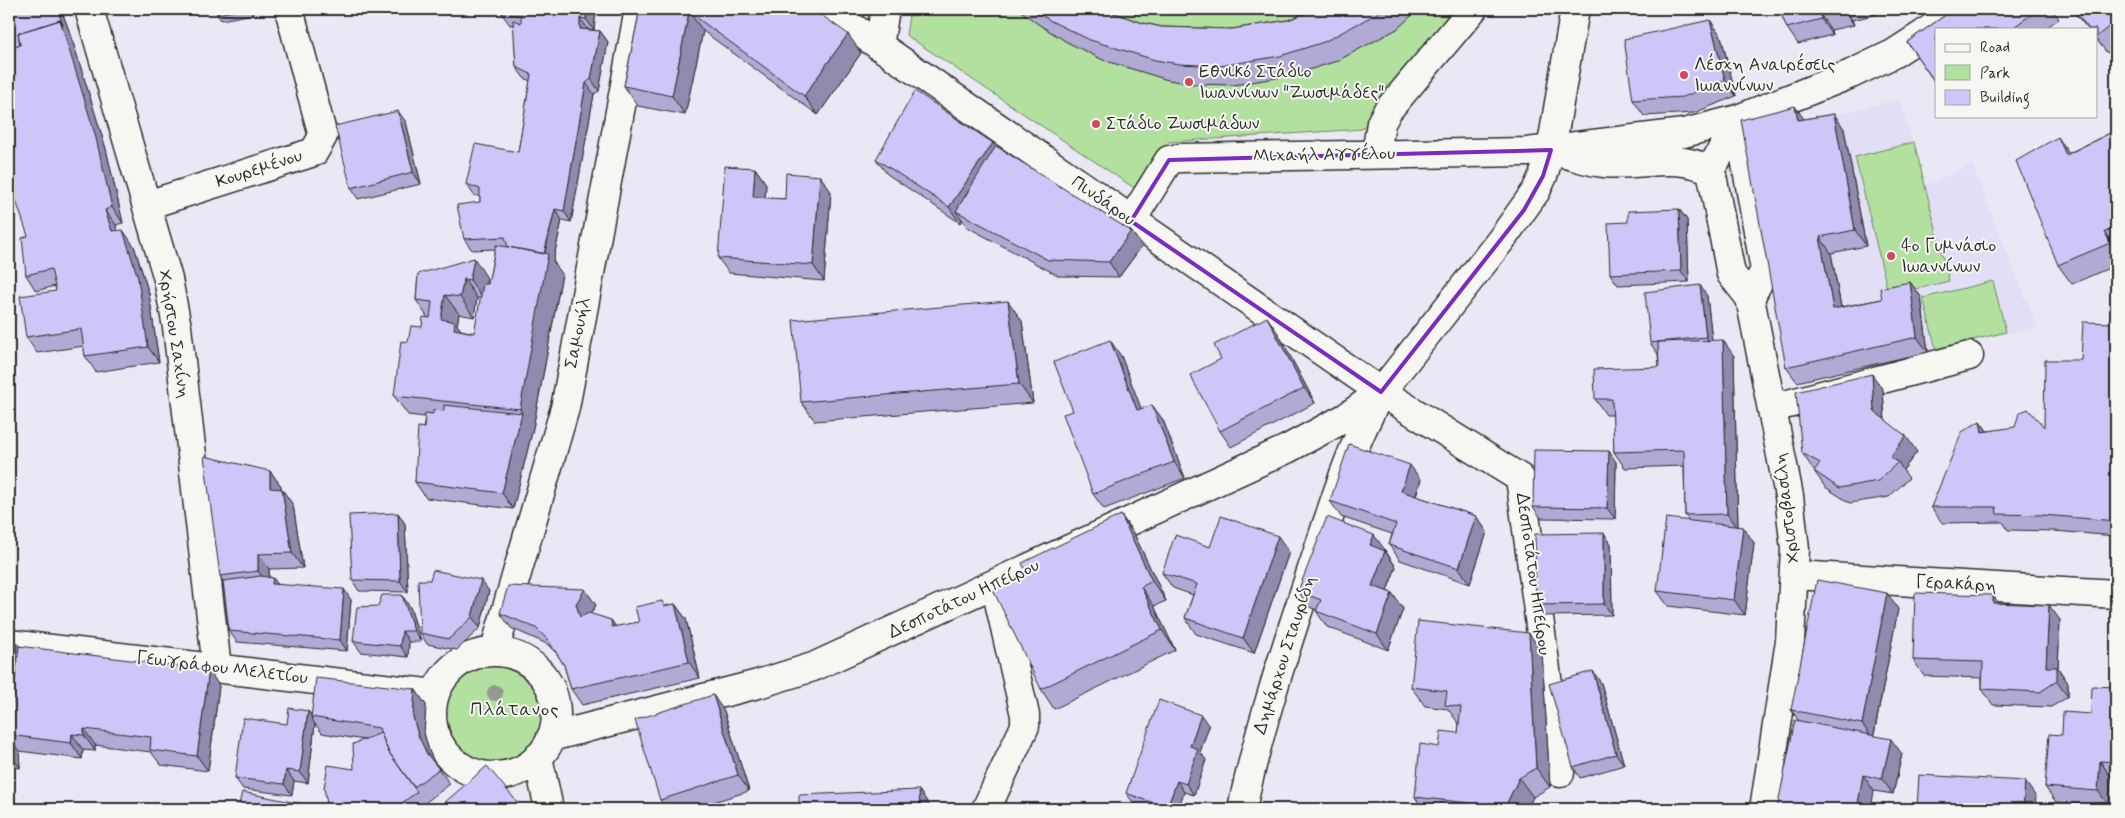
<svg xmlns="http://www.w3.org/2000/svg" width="2125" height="818" viewBox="0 0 2125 818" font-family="Mynerve,sans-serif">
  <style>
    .built { fill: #e2def5 }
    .green { fill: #b2e09f; stroke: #6e8665 }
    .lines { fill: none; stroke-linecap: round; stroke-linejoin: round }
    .minor-casing { stroke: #2b2b2b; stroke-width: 31 }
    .minor { stroke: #f6f6f2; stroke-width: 28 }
    .tree { fill: #949995 }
    .wall { fill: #b1aad5; stroke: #2b2b2b; fill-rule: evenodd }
    .shaded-wall { fill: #908bae; stroke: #2b2b2b }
    .building { fill: #cec6f8; stroke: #2b2b2b }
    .marked { fill: none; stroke: #7b2cbf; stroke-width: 4; stroke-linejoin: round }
    .poi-dot { fill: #d1495b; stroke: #f6f6f2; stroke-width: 2 }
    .labels { text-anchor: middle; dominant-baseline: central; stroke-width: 4; stroke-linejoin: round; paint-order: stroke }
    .poi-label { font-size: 18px; fill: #2b2b2b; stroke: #f6f6f2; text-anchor: start }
    .street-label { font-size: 18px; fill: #2b2b2b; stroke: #f6f6f2 }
    .neighbourhood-label { font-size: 19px; letter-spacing: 1px; fill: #2b2b2b; stroke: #f6f6f2 }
  </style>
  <rect width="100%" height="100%" fill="#eae8f4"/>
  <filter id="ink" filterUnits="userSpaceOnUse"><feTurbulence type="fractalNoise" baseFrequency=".02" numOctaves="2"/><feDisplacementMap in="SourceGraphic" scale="10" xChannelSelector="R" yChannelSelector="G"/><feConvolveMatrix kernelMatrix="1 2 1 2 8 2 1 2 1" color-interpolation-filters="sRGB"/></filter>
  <g filter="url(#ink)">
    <!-- built -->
    <path class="built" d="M1899,99L1926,185L1972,165L2037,327L1797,382L1752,136Z"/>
    <!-- green -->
    <path class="green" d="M910,9H1463L1362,129L1169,142L1137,190L906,35Z
      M1914,142L1949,281L1889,296L1855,157Z
      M1993,281L2006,332L1936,349L1923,298Z
      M441 713a53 53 0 1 1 106 0a53 53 0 1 1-106 0Z"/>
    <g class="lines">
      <defs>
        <path id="minor" d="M89,9L168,279L177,327L217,668
          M826,9L1381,392L1520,478L1560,773
          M879,46L885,9
          M1738,119L1765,270L1750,298
          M1376,154L1381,123L1388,110L1473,9
          M1569,155C1581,158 1592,162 1604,163C1642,167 1673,152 1711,170
          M1711,170L1731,274L1750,298L1789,496L1795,549L1790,641L1764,809
          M1711,170L1738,119
          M147,205L314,152L323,136L289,9
          M1131,221L1169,160L1180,158L1527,152L1684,133L1738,119L1851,74L1893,54L1924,34L1957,9
          M1773,408L1969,356
          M1795,575L2116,594
          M9,644L435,694
          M494,652L565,408L639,9
          M432 714a62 62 0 1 1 124 0a62 62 0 1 1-124 0Z
          M551,737L758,684L813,667L1287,449L1345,418L1381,392L1501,240L1536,191L1543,176L1551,150L1575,9
          M538,757L549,809
          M986,809L1025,726V715L995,584
          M1242,809C1259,728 1285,650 1311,572C1331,513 1348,452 1378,398"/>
      </defs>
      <!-- minor casing -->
      <use href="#minor" class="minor-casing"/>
      <!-- minor -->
      <use href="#minor" class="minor"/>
    </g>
    <!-- trees -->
    <circle class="tree" cx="495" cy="693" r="8"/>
    <!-- wall -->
    <path class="wall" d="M9,9H61L71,36L106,149L123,223L116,225L117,231L134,246L149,294L159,362L96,372L85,356L84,346L37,353L26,337L56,291L55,286L36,291L26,275L28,236Z
      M216,9H252L253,14L221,20L217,14Z
      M503,9H596L594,30H588L600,31L608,42L599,91L594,94L571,222L562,220L553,261L562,274L533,428L513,509L426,498L415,482L425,417L408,415L394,396L408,342L422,327L428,318L416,300L418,274L487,278L486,284H488L495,249L472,250L464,239L480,202V197L474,195L466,184L518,152L530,81L524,78L516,67L514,25H510L502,14ZM477,298L481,299L474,333L461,330L457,325L459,314L474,317Z
      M640,9H813L861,53L818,115L703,31L685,115L638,106L624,86Z
      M1018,9H1102L1143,23L1162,27L1232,29L1288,20L1317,9H1419L1397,29L1337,61L1293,75L1234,85L1193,84L1168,80L1103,60L1067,42L1038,24Z
      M1779,9H1876L1878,14L1852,20L1854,25L1831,30L1832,35L1798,44L1787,28Z
      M1954,9H2052L2059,19L2044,29H1936V84L1907,42Z
      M2071,9H2116V46L2107,53L2096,39V29H2088Z
      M1710,20L1721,36L1736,96L1694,113L1644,116L1633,100Z
      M1834,114L1844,129L1866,246L1831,253L1841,307L1882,299L1910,282L1921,297L1928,352L1797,382L1786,367L1804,119Z
      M406,122L421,184L358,199L351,188Z
      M2116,130V265L2072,284L2058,265L2069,153Z
      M995,147L1131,231L1142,246L1119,277L1059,276L967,227L962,219L960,223L887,174L876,159Z
      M755,168L766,184L765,198L785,199L820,176L831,192L824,281L729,273L718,258Z
      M1679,209L1687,220L1689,282L1618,285L1610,274L1628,222Z
      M1707,296L1712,341L1734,356L1738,527H1743L1754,543L1745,615L1668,606L1657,591L1689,521L1685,515L1684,466L1625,468L1614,452L1613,415H1606L1595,399L1659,367L1658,354L1650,343Z
      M1022,321L1033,403L815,421L801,402Z
      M2116,323V536L2054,531L2008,530L2003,522L1942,523L1931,507L1980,421L1987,431L2044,427L2081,360Z
      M1278,333L1315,403L1231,447L1220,431L1221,359Z
      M1121,356L1141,409L1152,405L1163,420L1185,478L1104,509L1093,494L1073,411Z
      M1883,390L1885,420L1917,452L1903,470L1909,478L1889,497L1850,503L1825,487L1814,471L1815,470L1813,469L1802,453Z
      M1616,462L1615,519L1541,518L1533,507Z
      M270,471L281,486V489L293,505L303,568L269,569V577L273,578L277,584L351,600L347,651L237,642L229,631L223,581L220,576Z
      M1421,480L1416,496L1476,516L1487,532L1470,584L1400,560L1389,545L1392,534L1341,517L1330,501Z
      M398,513L405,524L408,592L359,591L352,580Z
      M1121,515L1134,534L1166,601L1154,606L1175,650L1054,709L1041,689L1027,574Z
      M1604,533L1611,544L1612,615L1544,616L1536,605Z
      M1210,547L1289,552L1254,653L1196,634L1185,618L1193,595L1173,588L1162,573Z
      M1385,550L1396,567L1387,591L1392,593L1403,609L1388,650L1327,627L1316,611L1317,610L1309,607L1298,591Z
      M489,591L480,628L457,650L427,644L420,633Z
      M1998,603L2060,620L2058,668L2068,683V697L2051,707L1993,705L1982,689V678L1924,676L1913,660Z
      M675,604L686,619L700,678L582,705L571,689L564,665L557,654L547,644L511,628L500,613L596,605L590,614L611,620L616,627L639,622L665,606Z
      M410,607L421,642H409L408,657L361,652L353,641Z
      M1898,609L1874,735L1902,754L1893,794L1874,791L1799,721L1791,710Z
      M9,642H17L19,646L219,686L208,771L161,765L151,752L95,745V751L83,750L82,759L19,751L20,768L9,767Z
      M1542,652L1550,787L1533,797L1527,809H1423L1415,797L1439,747L1458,733L1459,724L1448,709L1425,706L1411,687Z
      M1601,683L1624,765L1580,778L1573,767Z
      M2116,687V777H2111L2109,806L2056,802L2045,787L2062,735L2091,714Z
      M415,689L426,705L424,733L429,751L435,764L450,784L417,809H328L354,769L364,740L322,733L315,724L308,783L294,781L292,795L243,789L235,778L287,724L308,711L311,715Z
      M724,711L749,791L691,809H667L660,800Z
      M1209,726L1200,752L1206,760L1194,795L1184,792L1178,809H1148L1134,804L1126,793Z"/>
    <!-- shaded-wall -->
    <path class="shaded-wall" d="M57,9H61L71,36L106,149L123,223L112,207L60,20Z
      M587,9H596L594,30L586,19Z
      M1843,9H1844L1852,20L1854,25Z
      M689,12L703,31L685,115L672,96Z
      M1820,14L1831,30L1832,35L1821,19Z
      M580,18L588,29V40L580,29Z
      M1710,20L1721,36L1736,96L1725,80Z
      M600,31L608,42L599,91L591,79Z
      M848,34L861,53L818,115L804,96Z
      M586,83L594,94L571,222L564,211Z
      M1795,106L1806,122L1798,120Z
      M398,111L406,122L421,184L413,172Z
      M1834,114L1844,129L1866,246L1855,230Z
      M2058,137L2071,157L2066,155Z
      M993,143L1004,159L956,211L962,219L960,223L949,207Z
      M755,168L766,184L764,213L753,197Z
      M820,176L831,192L824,281L813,265Z
      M555,209L562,220L553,261L562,274L533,428L513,509L502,493L522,413L520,409L543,261Z
      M1679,209L1687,220L1689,282L1681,271Z
      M105,210L116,225L123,247L112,231Z
      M123,230L134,246L149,294L159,362L148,347Z
      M1131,231L1142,246L1119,277L1109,262Z
      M2105,232L2116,248V252L2110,243Z
      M1820,237L1831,253L1844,324L1833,309Z
      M474,258L487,278L483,299L470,280Z
      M464,279L477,298L474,317L460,297Z
      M1910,282L1921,297L1928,352L1917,337Z
      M1700,285L1707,296L1713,348L1706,337Z
      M445,295L459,314L457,325L469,341L441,319Z
      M1008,301L1022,321L1033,403L1019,384Z
      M1267,317L1278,333L1315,403L1304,388Z
      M1110,340L1121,356L1148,426L1137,410Z
      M1723,340L1734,356L1738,530L1727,514Z
      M1872,374L1883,390L1885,427L1874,411Z
      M1152,405L1163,420L1185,478L1174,462Z
      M1980,421L1991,437L1982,432Z
      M1906,436L1917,452L1903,470L1898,462L1890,457Z
      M1609,451L1616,462L1615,519L1607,508Z
      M1410,465L1421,480L1412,506L1401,491Z
      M270,471L281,486V504L270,488Z
      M282,489L293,505L303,568L292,553Z
      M398,513L405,524L408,592L400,581Z
      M1121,515L1134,534L1166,601L1152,581Z
      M1476,516L1487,532L1470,584L1459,568Z
      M1743,527L1754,543L1745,615L1734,600Z
      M1604,533L1611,544L1612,615L1604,604Z
      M1374,535L1385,550L1381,561L1370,545Z
      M1278,536L1289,552L1254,653L1243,638Z
      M1385,551L1396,567L1383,601L1372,586Z
      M258,554L269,569V587L258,571Z
      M273,578L281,589L272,584Z
      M481,580L489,591L480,628L472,617Z
      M1141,587L1154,606L1175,650L1162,630Z
      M344,589L351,600L347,651L340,640Z
      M585,589L596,605L587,619L580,617L576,604Z
      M1392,593L1403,609L1388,650L1377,634Z
      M1887,593L1898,609L1873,739L1862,724Z
      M402,595L410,607L421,642L414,631Z
      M1993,595L2004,611L1993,603Z
      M675,604L686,619L700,678L689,662Z
      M2049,605L2060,620L2058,668L2068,683V697L2046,667Z
      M611,620L622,636L612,627Z
      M402,631L409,642L408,657L400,646Z
      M1529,633L1542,652L1550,787L1536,768Z
      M17,642L30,662L9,735V705Z
      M209,670L219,686L208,771L197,756Z
      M1593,671L1601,683L1624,765L1616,754Z
      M415,689L426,705L424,733L429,751L438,770L427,754L418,735L413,717Z
      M713,695L724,711L749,791L738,775Z
      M308,711L313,718L311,717L315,724L308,783L300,772Z
      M1201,715L1209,726L1200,752L1206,760L1194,795L1186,784L1190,746Z
      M84,729L95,745V751L84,735Z
      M72,734L83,750L82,759L71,743Z
      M9,737L19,751L20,768L9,752Z
      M1891,739L1902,754L1893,794L1882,779Z
      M2100,761L2111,777L2109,806L2098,791Z
      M286,770L294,781L292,795L284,784Z
      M1863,775L1874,791L1871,809H1857Z
      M1519,778L1533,797L1527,809H1507L1505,807Z
      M1177,781L1184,792L1178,809H1168L1167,808Z
      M2025,781L2036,797L2035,809H2023Z
      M919,790L932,809H920Z"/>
    <!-- building -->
    <path class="building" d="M9,9H57L63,25L60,20L18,33L20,45L9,49Z
      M216,9H245L217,14Z
      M503,9H587L586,19L580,18V29L600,31L591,79L586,83L564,211L555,209L544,254L508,247L505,237L464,239L457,205L480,202V189L466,184L475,144L518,152L531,74L516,67L513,20L521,23V15L502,14Z
      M640,9H813L848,34L804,96L689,12L672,96L624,86Z
      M1031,9H1102L1143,23L1162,27L1232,29L1288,20L1317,9H1385L1324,42L1280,56L1220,66L1179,64L1155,60L1090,40L1053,22Z
      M1779,9H1843V10L1820,14L1821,19L1787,28Z
      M1954,9H2039L2011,29H1936V81L1935,82L1907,42Z
      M2073,9H2116V21L2096,37V29H2089Z
      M60,20L95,134L112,207L105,210L112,231L123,230L138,278L148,347L85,356L81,329L26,337L20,296L56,291L51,269L26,275L22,238L28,236L9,180V49L20,45L18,33Z
      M1710,20L1725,80L1683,97L1633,100L1624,39Z
      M2116,57V65L2113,58Z
      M915,91L993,143L949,207L876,159Z
      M1795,106L1798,120L1834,114L1855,230L1820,237L1833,309L1882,299L1880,288L1910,282L1917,337L1786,367L1741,120Z
      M398,111L413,172L351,188L335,126Z
      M2116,130V227L2105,232L2110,243L2058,265L2016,161L2058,137L2066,155Z
      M996,146L1131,231L1109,262L1048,260L956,211Z
      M725,166L755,168L753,197L785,199L786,173L820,176L813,265L718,258Z
      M1679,209L1681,271L1610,274L1608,223L1628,222V211Z
      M496,245L548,254L520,409L394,396L401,341L408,342L411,326L422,327L423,317L430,318L432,302L416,300L418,274L474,258L470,280L464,279L460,297L445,295L441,319L455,322L454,329L474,333L483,284H488Z
      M1700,285L1706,337L1658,342L1650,343L1645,292Z
      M1008,301L1019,384L801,402L793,320Z
      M1267,317L1304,388L1220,431L1190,375L1221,359L1214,345Z
      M2083,322L2116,323V521L2043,515L1997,514L1996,507H1931L1962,432L1980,421L1982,432L2015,427L2019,413L2028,409L2044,427L2045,360H2081Z
      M1110,340L1137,410L1152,405L1174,462L1093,494L1063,414L1073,411L1054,362Z
      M1723,340L1727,514L1685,515L1684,450L1614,452L1612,399H1595L1594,369L1659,367L1658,342Z
      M1872,374L1874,411L1906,436L1890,457L1898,462L1878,481L1839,488L1814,471L1820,463L1802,453L1796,392Z
      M444,405L522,413L502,493L415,482L418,427L424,428L425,413L433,414V410L444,411Z
      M1349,444L1410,465L1401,491L1476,516L1459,568L1389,545L1396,524L1330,501Z
      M1534,450L1609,451L1607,508L1533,507Z
      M204,456L270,471V488L282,489L292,553L258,554V571L220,576Z
      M398,513L400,581L352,580L349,515Z
      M1121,515L1152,581L1141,587L1162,630L1041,689L993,590L1027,574L1022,563Z
      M1221,516L1278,536L1243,638L1185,618L1197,584L1162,573L1175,535L1210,547Z
      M1327,517L1374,535L1370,545L1385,551L1372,586L1392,593L1377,634L1316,611L1321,600L1298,591Z
      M1666,518L1743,527L1734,600L1657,591Z
      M1604,533V604L1536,605L1535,534Z
      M433,570L481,580L472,617L449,639L420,633L418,580H430Z
      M261,576L273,578L272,584L344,589L340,640L229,631L223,581Z
      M1817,580L1887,593L1862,724L1791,710Z
      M508,586L585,589L576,604L580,617L589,613L611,620L612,627L639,622L635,607L662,601L664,606L675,604L689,662L571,689L564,665L548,640L536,628L500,613Z
      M1915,593L1993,595V603L2049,605L2046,667H2057V681L2040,692L1982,689L1983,662L1913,660Z
      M382,595H402L414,631H402L400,646L353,641L357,607L378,606Z
      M1418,621L1529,633L1536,768L1519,778L1505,807L1415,797L1420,744L1439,747L1441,731L1458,733L1461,707L1445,705L1447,691L1411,687Z
      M9,642H17L9,705Z
      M19,646L209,670L197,756L150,750L151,737L84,729V735L72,734L71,743L9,735V729Z
      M1593,671L1616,754L1573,767L1549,684Z
      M316,678L415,689L413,717L418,735L427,754L439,769L414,787L388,751L379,728L311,717Z
      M2092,686L2116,687V762L2100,761L2098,791L2045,787L2049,734L2062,735L2063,712L2091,714Z
      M713,695L738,775L660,800L635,720Z
      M1159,700L1201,715L1190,746L1198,749L1186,784L1177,781L1167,808L1126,793Z
      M289,708L308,711L300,772L286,770L284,784L235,778L243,718L287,724Z
      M1795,720L1891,739L1882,779L1863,775L1857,809H1777Z
      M381,733L388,751L417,792L394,809H328L324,788L328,765L354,769L353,744Z
      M487,766L523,809H437Z
      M1919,775L2025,781L2023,809H1917Z
      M919,790L920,809H799V795Z
      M242,792L327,809H238Z"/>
  </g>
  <!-- marked area -->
  <path class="marked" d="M1551,150L1543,176L1524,210L1381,392L1131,221L1169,160Z"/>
  <!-- markers -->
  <g class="poi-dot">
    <circle cx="1684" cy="75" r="5"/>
    <circle cx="1189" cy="82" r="5"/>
    <circle cx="1096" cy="124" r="5"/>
    <circle cx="1891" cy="256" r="5"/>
  </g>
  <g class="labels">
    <!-- poi labels -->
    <g class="poi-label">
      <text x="1694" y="65">Λέσχη Αναιρέσεις<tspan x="1694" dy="21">Ιωαννίνων</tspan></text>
      <text x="1199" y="72">Εθνικό Στάδιο<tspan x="1199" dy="21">Ιωαννίνων "Ζωσιμάδες"</tspan></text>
      <text x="1106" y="124">Στάδιο Ζωσιμάδων</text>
      <text x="1901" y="246">4ο Γυμνάσιο<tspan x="1901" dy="21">Ιωαννίνων</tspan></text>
    </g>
    <!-- street labels -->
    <g class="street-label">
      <text transform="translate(1324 155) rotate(-1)">Μιχαήλ Αγγέλου</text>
      <text transform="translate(259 169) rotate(-18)">Κουρεμένου</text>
      <text transform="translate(1103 201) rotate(35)">Πινδάρου</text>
      <text transform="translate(578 333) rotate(-79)">Σαμουήλ</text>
      <text transform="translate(174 334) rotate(81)">Χρήστου Σαχίνη</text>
      <text transform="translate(1787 508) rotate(-97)">Χριστοβασίλη</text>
      <text transform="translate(1533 574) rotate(82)">Δεσποτάτου Ηπείρου</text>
      <text transform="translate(1956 584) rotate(3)">Γερακάρη</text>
      <text transform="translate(964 599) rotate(-25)">Δεσποτάτου Ηπείρου</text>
      <text transform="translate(1285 655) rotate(-72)">Δημάρχου Σταυρίδη</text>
      <text transform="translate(222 668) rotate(7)">Γεωγράφου Μελετίου</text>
    </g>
    <!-- neighbourhood labels -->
    <g class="neighbourhood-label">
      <text x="515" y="709">Πλάτανος</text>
    </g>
  </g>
  <!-- margin -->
  <rect width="2125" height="818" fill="none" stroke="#f6f6f2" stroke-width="30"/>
  <rect x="15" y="15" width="2095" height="788" fill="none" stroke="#2b2b2b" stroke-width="2" filter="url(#ink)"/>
  <!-- legend -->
  <rect x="1935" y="28" width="162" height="90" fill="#f6f6f2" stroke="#a5a5a2"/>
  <rect x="1945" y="44" width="25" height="8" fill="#f6f6f2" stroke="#a5a5a2"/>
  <text x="1980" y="52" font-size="15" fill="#2b2b2b">Road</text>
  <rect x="1945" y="65" width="25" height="15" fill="#b2e09f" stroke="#a5a5a2"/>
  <text x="1980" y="78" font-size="15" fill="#2b2b2b">Park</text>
  <rect x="1945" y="90" width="25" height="15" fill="#cec6f8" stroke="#a5a5a2"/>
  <text x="1980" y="102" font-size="15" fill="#2b2b2b">Building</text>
</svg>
